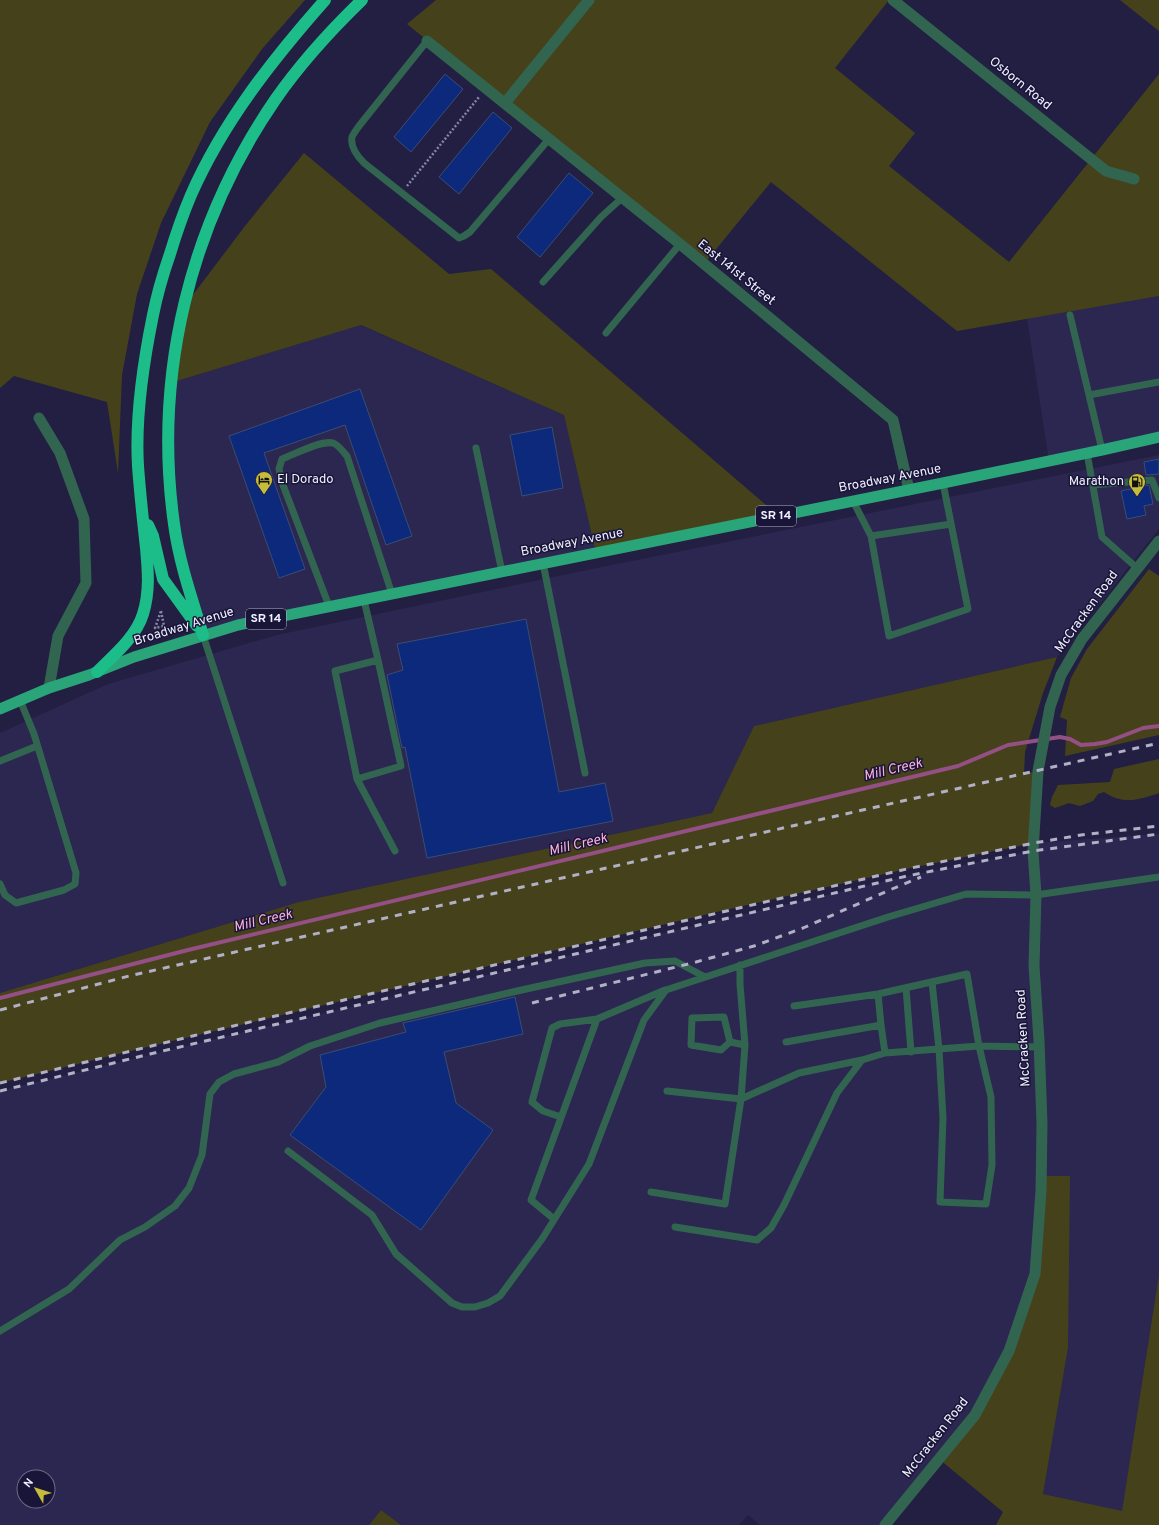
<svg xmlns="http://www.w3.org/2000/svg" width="1159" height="1525" viewBox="0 0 1159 1525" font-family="Overpass,sans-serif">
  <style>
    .built { fill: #2b2751; fill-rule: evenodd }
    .green { fill: #45421b }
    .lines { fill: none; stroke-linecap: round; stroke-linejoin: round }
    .stream { stroke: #944f84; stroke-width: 4 }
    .building { fill: #0c297c; stroke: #3b4d72 }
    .path { stroke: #8887a1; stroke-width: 2.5; stroke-dasharray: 2 2; stroke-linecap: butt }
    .service { stroke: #326550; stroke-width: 7 }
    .minor { stroke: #326550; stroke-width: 11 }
    .tertiary { stroke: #326550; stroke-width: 11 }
    .primary { stroke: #2aa479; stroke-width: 11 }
    .motorway { stroke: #1cbd89; stroke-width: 12 }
    .rail { stroke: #b1b0c5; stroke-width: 3; stroke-dasharray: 7 7; stroke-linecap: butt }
    .labels { text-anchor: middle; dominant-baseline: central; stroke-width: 3; stroke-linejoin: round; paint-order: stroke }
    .shield { fill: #191538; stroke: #b0aec3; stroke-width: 1 }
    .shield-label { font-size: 12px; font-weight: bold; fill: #f0f0ff }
    .street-label { font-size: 13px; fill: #f0f0ff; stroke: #191538 }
    .poi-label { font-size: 13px; fill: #f0f0ff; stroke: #191538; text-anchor: start }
    .water-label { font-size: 14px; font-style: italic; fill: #fdb0dc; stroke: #191538 }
  </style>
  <rect width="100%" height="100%" fill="#221f43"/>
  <!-- built -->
  <path class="built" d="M1159,296V436L1049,461L1027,318Z
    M360,325L564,415L596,553L203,635L174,525L170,383Z
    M1159,455V529L1057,657L754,726L712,813L299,902L0,993V733L108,684L277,635L587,570Z
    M1159,834V1274L1122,1512L1043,1494L1068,1348L1035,1274L1009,1351L975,1415L885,1525H760L748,1515L739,1525H401L381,1510L369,1525H0V1091L256,1029L907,876L1033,851L1034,843ZM24,1477H48V1501H24Z"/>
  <!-- green -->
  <path class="green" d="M0,0H305L262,49L210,122L161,223L137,294L122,375L118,473L107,402L14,376L0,388Z
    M436,0H889L835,68L915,133L889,166L1009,262L1159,74V296L957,331L771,182L704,264L407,24Z
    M1120,0H1159V31Z
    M304,153L449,274L491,269L779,516L596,553L564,415L361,325L170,383L183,308L245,226Z
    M1149,569L1159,576V735L1065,756L1067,720L1060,717L1071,678L1087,649Z
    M1057,657L1043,693L1025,752L1024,774L1038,771L1034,843L911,868L725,910L147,1047L0,1083V993L299,902L712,813L754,726Z
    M1159,759V793C1138,800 1124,805 1104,792L1098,794L1093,801L1080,806L1069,803L1055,808L1050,805L1052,797L1058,785L1110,782L1114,769Z
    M1041,1176H1070L1068,1348L1043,1494L1122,1511L1159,1274V1525H996L1003,1512L939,1459L975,1415L1009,1351L1035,1274Z
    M381,1510L401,1525H369Z"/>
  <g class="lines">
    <!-- stream -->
    <path class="stream" d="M0,998L188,950L958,766L1008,745L1060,737L1070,739L1081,745L1095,744L1107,742L1143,728L1159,726"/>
  </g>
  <!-- building -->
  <path class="building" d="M445,74L463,89L411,152L394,137Z
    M493,112L512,128L459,194L439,177Z
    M569,173L593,193L540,257L517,237Z
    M360,389L412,536L386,545L345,425L264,453L305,569L279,578L229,436Z
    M552,427L563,488L522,496L510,435Z
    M1159,459V474L1146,475L1144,462Z
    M1149,485L1153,504L1144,506L1146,515L1127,519L1121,491Z
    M526,619L559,792L605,783L613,821L427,858L405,747L402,748L387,675L403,670L397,644Z
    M515,997L523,1034L444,1052L456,1103L493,1130L421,1230L290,1135L326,1087L320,1055L406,1032L403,1023Z"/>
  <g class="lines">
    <!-- path -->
    <path class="path" d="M407,186L479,97
      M161,611L164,626L155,628Z"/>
    <!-- service -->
    <path class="service" d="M427,41L359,126C357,129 353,134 352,137C350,147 358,157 364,163L459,238L464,236L470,232L549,139
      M543,282L601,217L622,198
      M1070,315L1089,395
      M606,333L680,244
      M476,448L502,572
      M1102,450L1089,395L1159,382
      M1087,453L1102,537L1137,568
      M1093,485L1152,480L1159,498
      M853,501L871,536L889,636L968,609L943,483
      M871,536L951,524
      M543,563L585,773
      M364,600L378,660L335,671L357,779L395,851
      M329,606L283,485L279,469L282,459C295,454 321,440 333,443C339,445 343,452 347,456L392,594
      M203,635L283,883
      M0,761L37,746
      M357,779L401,766L378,660
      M0,884L5,895L16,903L64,890L75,884L76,873L34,734L20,700
      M906,988L911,1052
      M794,1006L878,994L967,974L979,1046L991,1097L992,1165L986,1204L940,1202L943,1118L939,1049L932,982
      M881,1025L885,1053
      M730,1042L721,1050L691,1045L692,1018L724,1017L730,1042L745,1045
      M786,1042L881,1025L878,994
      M667,1091L741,1099L799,1073L862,1060
      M561,1117L543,1111L532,1102L552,1028L560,1024L597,1019
      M288,1151L372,1215L396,1254L452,1303L462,1307H475L488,1303L500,1296L542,1239L589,1164L644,1020L666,990L888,917L966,894L1036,895L1159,877
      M651,1192L725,1204L741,1099L745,1045L740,984V965
      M554,1219L531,1200L597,1019L665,990
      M675,1227L757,1240L771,1228L784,1205L837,1093L862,1060L885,1053L979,1046L1039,1047
      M0,1331L69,1289L120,1240L145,1227L175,1206L189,1188L202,1155L210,1094L219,1082L234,1074L278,1062L310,1046L380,1023L517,991L645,963L675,961L705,977"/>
    <!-- minor -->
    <path class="minor" d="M893,0L1106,171L1134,179
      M427,41L680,244L893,420L909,490
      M505,103L589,0
      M39,418L60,453L84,519L86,583L58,636L49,688"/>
    <!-- tertiary -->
    <path class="tertiary" d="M885,1525L975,1415L1009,1351L1035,1274L1041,1191L1042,1124L1039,1040L1034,966L1036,895L1033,851L1038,771L1050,707L1061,675L1082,639L1159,541"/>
    <!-- primary -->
    <path class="primary" d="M0,709L49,688L89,675L134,657L238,625L943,483L1102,450L1159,437"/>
    <!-- motorway -->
    <path class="motorway" d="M148,525L153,536L163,579L197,626
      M203,635C192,599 179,562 174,524C153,374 190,224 275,100C300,64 330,31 362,0
      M97,672C114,655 136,637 143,614C150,592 148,570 146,548C143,521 140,493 138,466C135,416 143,364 153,315C157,295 163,274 170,254C176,234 183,214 191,195C223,122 273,59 325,0"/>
    <!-- rail -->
    <path class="rail" d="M532,1003L696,962L754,946L803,928L892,889L921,877
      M0,1010L129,976L1159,743
      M0,1083L254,1021L911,868L1034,843L1081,835L1159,826
      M0,1091L150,1054L907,876L1033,851L1159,834"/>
  </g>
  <!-- icons -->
  <defs>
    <symbol id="hotel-pin" viewBox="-11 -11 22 30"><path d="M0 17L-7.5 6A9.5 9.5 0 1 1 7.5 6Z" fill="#c6bc3c" stroke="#191538"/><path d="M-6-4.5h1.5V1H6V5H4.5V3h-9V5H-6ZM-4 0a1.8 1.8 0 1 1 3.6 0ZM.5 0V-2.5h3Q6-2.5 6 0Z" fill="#111"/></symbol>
    <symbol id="fuel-pin" viewBox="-11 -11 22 30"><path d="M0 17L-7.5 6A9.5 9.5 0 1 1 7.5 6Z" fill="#c6bc3c" stroke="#191538"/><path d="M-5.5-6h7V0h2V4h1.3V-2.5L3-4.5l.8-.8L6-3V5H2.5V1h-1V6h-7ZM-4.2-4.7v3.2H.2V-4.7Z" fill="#111"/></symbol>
  </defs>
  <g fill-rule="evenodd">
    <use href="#hotel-pin" x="254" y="470" width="20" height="27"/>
    <use href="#fuel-pin" x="1127" y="472" width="20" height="27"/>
  </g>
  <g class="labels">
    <!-- shield labels -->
    <g class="shield">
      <rect x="756" y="506" width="40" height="20" rx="3"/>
      <rect x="246" y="609" width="40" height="20" rx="3"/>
    </g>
    <g class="shield-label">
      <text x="776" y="516">SR 14</text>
      <text x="266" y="619">SR 14</text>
    </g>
    <!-- street labels -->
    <g class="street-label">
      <text transform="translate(1020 84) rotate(39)">Osborn Road</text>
      <text transform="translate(736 273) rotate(39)">East 141st Street</text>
      <text transform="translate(890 479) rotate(-11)">Broadway Avenue</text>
      <text transform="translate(572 543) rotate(-11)">Broadway Avenue</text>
      <text transform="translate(1087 612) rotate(-54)">McCracken Road</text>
      <text transform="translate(184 627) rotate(-17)">Broadway Avenue</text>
      <text transform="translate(1024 1038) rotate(-93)">McCracken Road</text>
      <text transform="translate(936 1438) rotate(-52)">McCracken Road</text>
    </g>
    <!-- poi labels -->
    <g class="poi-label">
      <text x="277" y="480">El Dorado</text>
      <text x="1124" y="482" text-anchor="end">Marathon</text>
    </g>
    <!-- water labels -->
    <g class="water-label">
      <text transform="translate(893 770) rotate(-13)">Mill Creek</text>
      <text transform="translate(578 845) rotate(-13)">Mill Creek</text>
      <text transform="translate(263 921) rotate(-13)">Mill Creek</text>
    </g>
  </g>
  <!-- north arrow -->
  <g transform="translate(36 1489) rotate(309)"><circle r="19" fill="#191538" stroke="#6f6d88"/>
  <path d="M0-3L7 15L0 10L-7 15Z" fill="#c6bc3c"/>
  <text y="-6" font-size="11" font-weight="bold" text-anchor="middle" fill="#f0f0ff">N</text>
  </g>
</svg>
